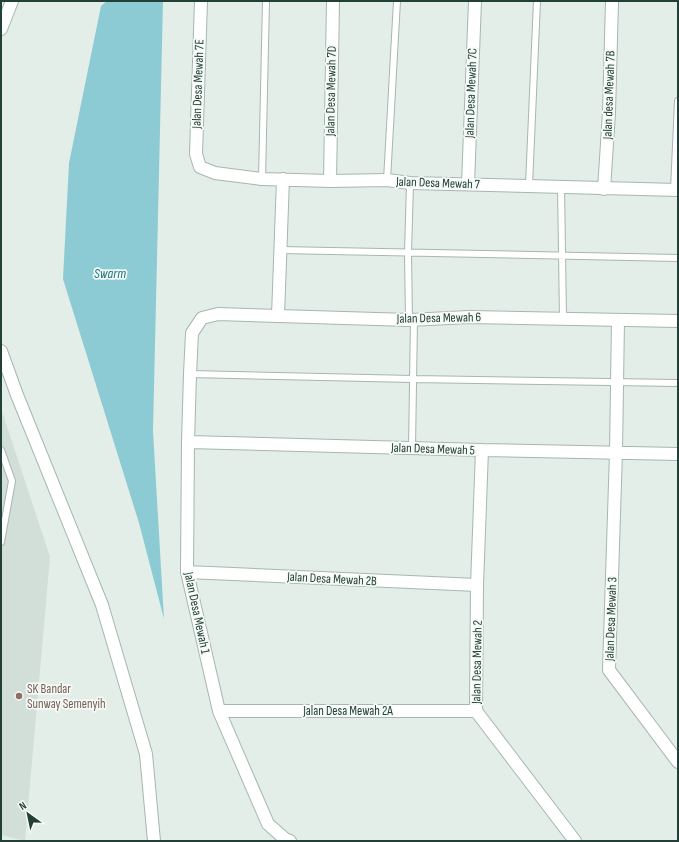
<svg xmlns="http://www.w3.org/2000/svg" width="679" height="842" viewBox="0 0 679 842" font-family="'Sofia Sans Condensed',sans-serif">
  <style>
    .built { fill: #d2ded8 }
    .water { fill: #8ccbd4 }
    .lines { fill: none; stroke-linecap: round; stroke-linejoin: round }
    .service-casing { stroke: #a6b6b0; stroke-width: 8 }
    .minor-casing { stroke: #a6b6b0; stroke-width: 14 }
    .tertiary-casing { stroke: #a6b6b0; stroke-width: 14 }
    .service { stroke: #fff; stroke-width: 6 }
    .minor { stroke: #fff; stroke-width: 12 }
    .tertiary { stroke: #fff; stroke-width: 12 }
    .education-dot { fill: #8d6e63; stroke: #f5faf7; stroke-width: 1.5 }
    .labels { text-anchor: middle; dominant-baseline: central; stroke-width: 3.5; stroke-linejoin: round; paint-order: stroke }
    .street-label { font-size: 13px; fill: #234038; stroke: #f5faf7 }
    .education-label { font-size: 13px; fill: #785e54; stroke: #f5faf7; text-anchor: start }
    .water-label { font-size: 14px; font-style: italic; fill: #1b717e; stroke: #f5faf7 }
  </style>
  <rect width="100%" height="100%" fill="#e4eee9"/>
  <!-- built -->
  <path class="built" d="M1,408L50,557L25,841L1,835Z"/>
  <!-- water -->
  <path class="water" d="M107,1H163L153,431L164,619L139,523L63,279L69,163L101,6Z"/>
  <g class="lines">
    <defs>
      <path id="service" d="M262,179L266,1
        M387,180L397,1
        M529,185L537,1
        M561,186L563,319
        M674,190L678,101
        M280,250L678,258
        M409,320L408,253L410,183
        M190,374L413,379L678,383
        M412,448L414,319
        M1,450L12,481L1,542"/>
      <path id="minor" d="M201,1L196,154L200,167L215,173L262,179L330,181L387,180L410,183L678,190
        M330,181L333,1
        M468,184L475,1
        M604,189L609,113L612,1
        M278,316L283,179
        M618,320L616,452L609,670L678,762
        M188,442L482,450L678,454
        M482,450L477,585L476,711L575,841
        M187,572L477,585
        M219,711H476
        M290,841L285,839L268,824L219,711L187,572L188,442L190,374L192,333L202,318L218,314L409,320L469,317L678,321"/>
      <path id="tertiary" d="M1,29L12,1
        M1,351L17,395L102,605L146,754L154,841"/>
    </defs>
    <!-- service casing -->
    <use href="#service" class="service-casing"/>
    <!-- minor casing -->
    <use href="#minor" class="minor-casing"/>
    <!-- tertiary casing -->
    <use href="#tertiary" class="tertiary-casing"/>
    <!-- service -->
    <use href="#service" class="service"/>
    <!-- minor -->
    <use href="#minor" class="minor"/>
    <!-- tertiary -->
    <use href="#tertiary" class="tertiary"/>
  </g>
  <!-- markers -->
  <circle class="education-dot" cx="19" cy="696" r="4"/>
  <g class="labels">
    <!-- street labels -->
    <g class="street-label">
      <text transform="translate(198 84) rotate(-88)">Jalan Desa Mewah 7E</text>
      <text transform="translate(331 91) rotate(-89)">Jalan Desa Mewah 7D</text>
      <text transform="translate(471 93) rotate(-88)">Jalan Desa Mewah 7C</text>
      <text transform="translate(609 95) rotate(-88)">Jalan desa Mewah 7B</text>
      <text transform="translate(438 183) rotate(2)">Jalan Desa Mewah 7</text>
      <text transform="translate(439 318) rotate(-1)">Jalan Desa Mewah 6</text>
      <text transform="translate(433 449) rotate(2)">Jalan Desa Mewah 5</text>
      <text transform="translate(332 579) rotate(3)">Jalan Desa Mewah 2B</text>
      <text transform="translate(197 613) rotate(78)">Jalan Desa Mewah 1</text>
      <text transform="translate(611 619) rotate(-88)">Jalan Desa Mewah 3</text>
      <text transform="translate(477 662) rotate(-89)">Jalan Desa Mewah 2</text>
      <text x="348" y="711">Jalan Desa Mewah 2A</text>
    </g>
    <!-- education labels -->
    <g class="education-label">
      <text x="27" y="689">SK Bandar<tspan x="27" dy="15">Sunway Semenyih</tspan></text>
    </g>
    <!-- water labels -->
    <g class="water-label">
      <text x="110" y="273">Swarm</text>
    </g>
  </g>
  <!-- border -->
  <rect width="679" height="842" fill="none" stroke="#234038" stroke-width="4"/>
  <!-- north arrow -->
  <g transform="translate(28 814) rotate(327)" stroke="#f5faf7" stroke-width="3" paint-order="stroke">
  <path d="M0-3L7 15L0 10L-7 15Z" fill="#234038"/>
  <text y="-6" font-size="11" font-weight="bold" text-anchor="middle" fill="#234038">N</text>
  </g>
</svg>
